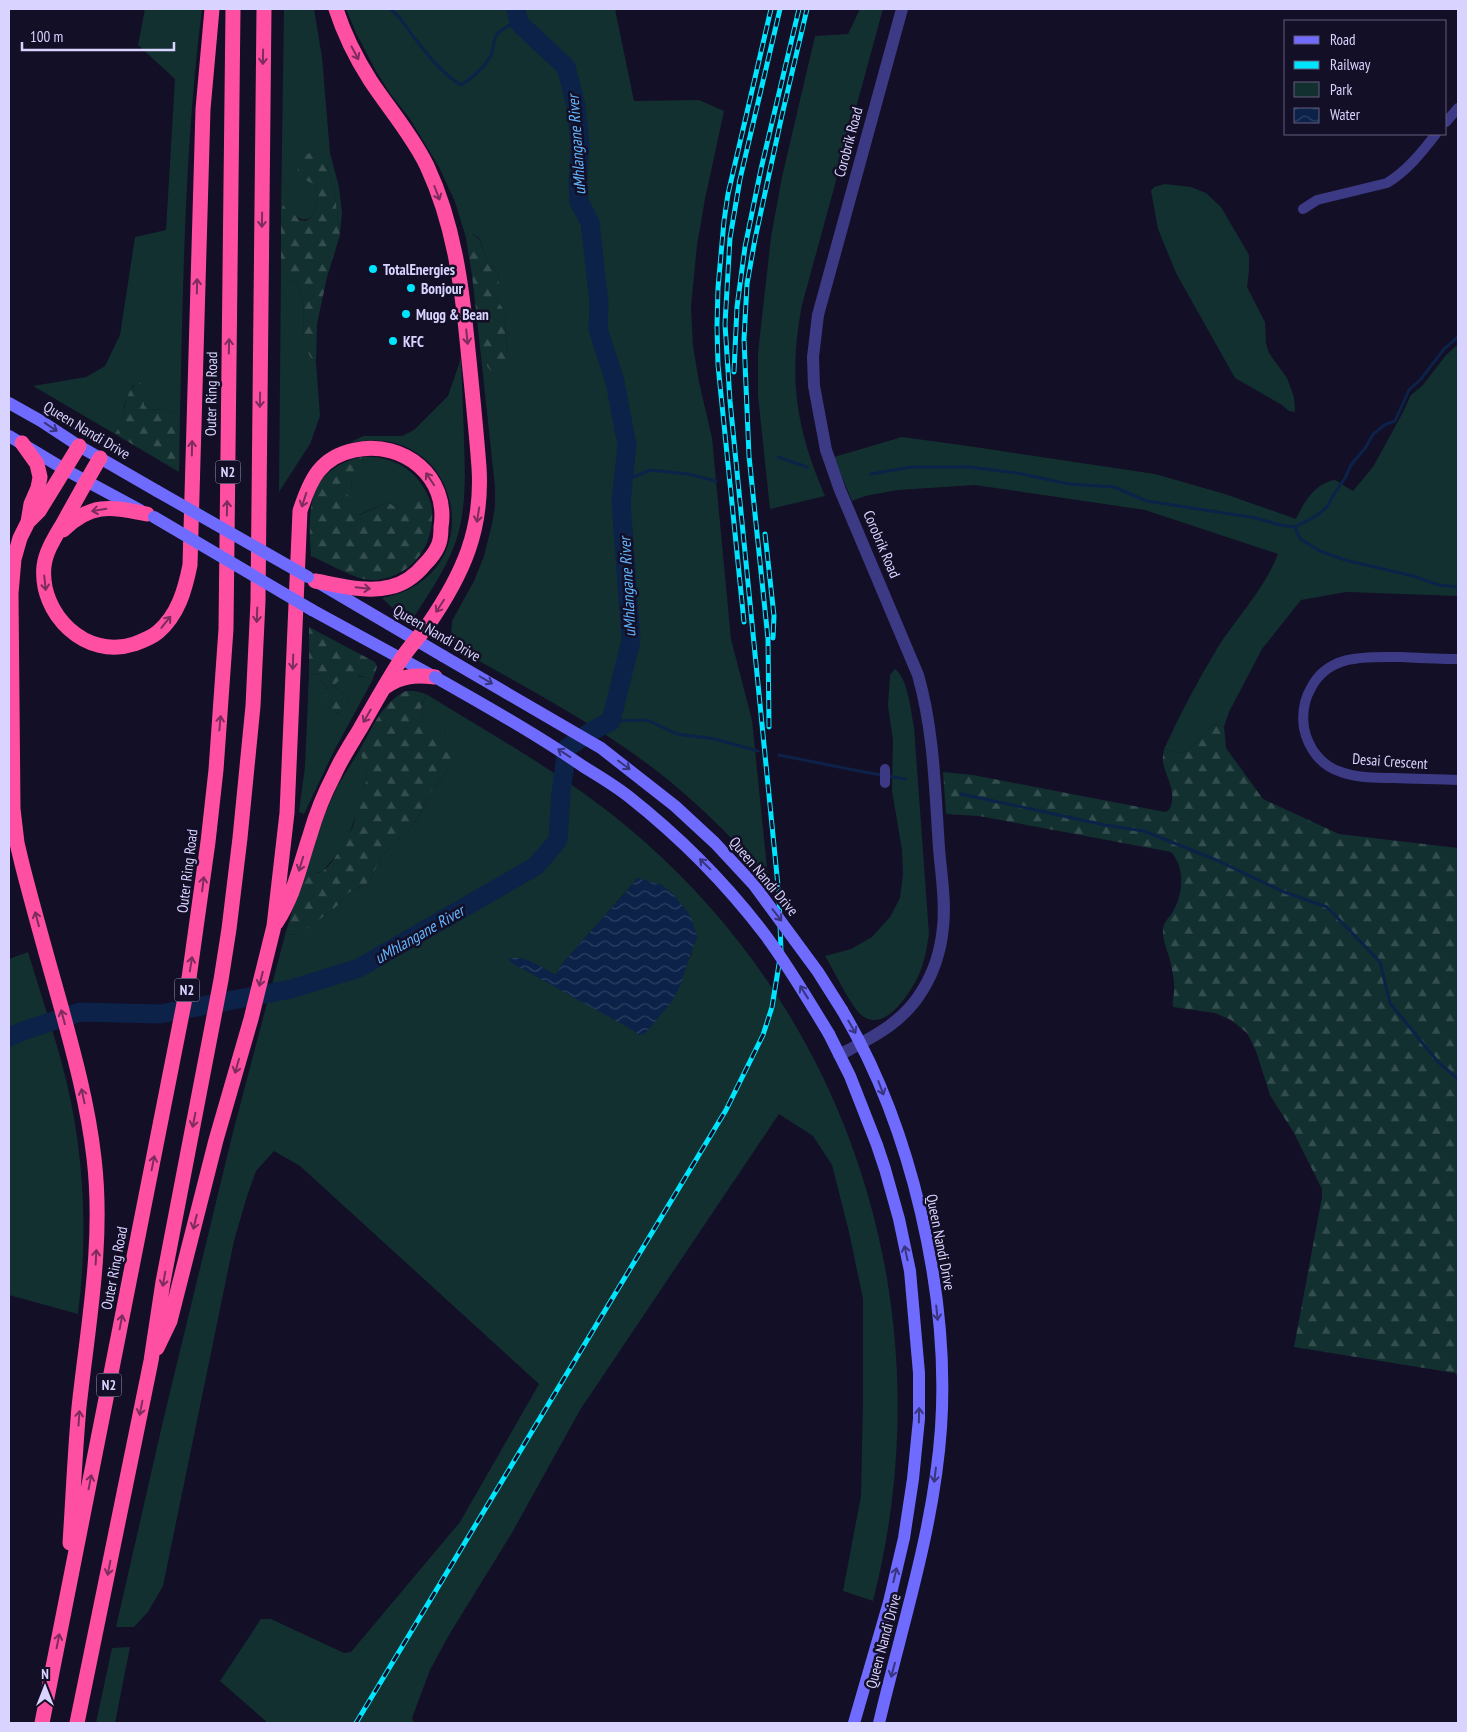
<svg xmlns="http://www.w3.org/2000/svg" width="1467" height="1732" viewBox="0 0 1467 1732" font-family="'PT Sans Narrow',sans-serif">
  <style>
    .green { fill: #12302f; fill-rule: evenodd }
    .forest { fill: url(#forest-firs) }
    .water { fill: url(#water-waves) }
    .lines { fill: none; stroke-linecap: round; stroke-linejoin: round }
    .stream { stroke: #0c2248; stroke-width: 3 }
    .river { stroke: #0c2248; stroke-width: 19 }
    .minor { stroke: #3d3a85; stroke-width: 10 }
    .tertiary { stroke: #3d3a85; stroke-width: 12 }
    .secondary { stroke: #6f6bff; stroke-width: 12 }
    .motorway { stroke: #ff4fa3; stroke-width: 15 }
    .rail-casing { stroke: #00e5ff; stroke-width: 5 }
    .rail { stroke: #130f26; stroke-width: 3; stroke-dasharray: 9; stroke-linecap: butt }
    .secondary-bridge { stroke: #6f6bff; stroke-width: 12 }
    .oneway { stroke: #7d2c5e }
    .oneway2 { stroke: #38347d }
    .poi-dot { fill: #00e5ff; stroke: #130f26; stroke-width: 2 }
    .labels { text-anchor: middle; dominant-baseline: central; stroke-width: 5; stroke-linejoin: round; paint-order: stroke }
    .shield { fill: #130f26; stroke: #9e99be; stroke-width: 1 }
    .shield-label { font-size: 14px; font-weight: bold; fill: #d9d4ff }
    .street-label { font-size: 15px; fill: #d9d4ff; stroke: #130f26 }
    .poi-label { font-size: 15px; font-weight: bold; fill: #d9d4ff; stroke: #130f26; text-anchor: start }
    .water-label { font-size: 16px; font-style: italic; fill: #62b6ff; stroke: #130f26 }
  </style>
  <defs>
    <pattern id="forest-firs" width="22" height="20" patternUnits="userSpaceOnUse" patternTransform="scale(1.25)"><rect width="22" height="20" fill="#12302f"/><path d="M5 1l3.5 6h-7zM16 11l3.5 6h-7z" fill="#344d4e"/></pattern>
    <pattern id="water-waves" width="16" height="10" patternUnits="userSpaceOnUse" patternTransform="scale(1.25)"><rect width="16" height="10" fill="#0c2248"/><path d="M0 5q4-4 8 0t8 0" fill="none" stroke="#2f4163"/></pattern>
  </defs>
  <rect width="100%" height="100%" fill="#130f26"/>
  <!-- green -->
  <path class="green" d="M145,9H202C185,144 183,281 180,417L165,409L149,410L144,405V388L133,385L125,403L121,426L115,434L33,386L86,377L105,366L120,335L135,237L166,230L175,79L138,45Z
    M284,9H314L322,57L330,153L339,187L342,212L340,235L334,188L327,166L316,185L318,201L312,217C299,225 293,213 284,203L281,210Z
    M346,9H615L634,101L699,100L724,111L705,199L697,245L691,307L693,346L699,382L712,438L731,639L752,720L768,878C733,838 696,801 653,768C593,722 524,687 458,649L451,636L452,621L474,581L484,556L492,524L495,507V488L481,356L488,367L508,353L505,333L506,313L494,296V293L499,282L498,274L486,258L479,238L469,232L466,238L455,202L439,167L410,119L389,92L376,71L356,33Z
    M860,9H883L802,305C788,378 796,428 825,496L770,509L758,396V353L771,237L782,177L815,36L848,34Z
    M1165,184L1191,187L1206,193L1221,207L1249,255V271L1247,287L1265,322L1266,343L1269,353L1287,378L1294,397L1295,412L1289,411L1282,405L1235,378L1176,273L1158,229L1151,191L1154,187Z
    M281,265L286,276L297,284L301,295L304,307L303,331L310,357L316,362L320,416L310,444L279,492Z
    M1458,344V596L1346,592L1301,600L1262,649L1229,712L1224,727L1214,724L1189,750L1182,753L1164,749C1180,714 1198,680 1218,647C1238,616 1265,588 1278,554L1145,510L975,485L898,490L865,496L852,501L834,457L902,437L975,447L1155,474L1225,494L1296,519C1304,502 1315,483 1335,480L1353,491L1373,467L1402,414L1411,395L1423,385L1446,355Z
    M461,358C462,384 463,411 464,438C465,473 467,507 456,541C446,570 427,596 411,622L401,616L382,598C495,577 462,417 349,443L363,436H402L414,430L448,396Z
    M361,457C394,455 420,471 431,503L425,499L399,510L388,502L359,515L352,514L347,494L351,487L352,479L365,465Z
    M895,669C908,678 911,712 914,727L929,934C927,947 925,960 920,972C913,989 887,1032 864,1017C852,1010 834,970 825,956L851,949L872,937L890,917L900,898L903,874L902,850L892,791L893,740L888,706L890,675Z
    M322,673L321,680L329,690L337,714L341,708L347,705C348,696 346,693 337,690L335,686L338,681L364,676L372,681L333,753L304,814L299,812L305,766L309,674L315,675Z
    M426,694C501,740 579,783 645,842C860,1033 944,1324 873,1601L843,1591L861,1496L863,1400V1299L849,1232L832,1165L813,1136L779,1114L580,1410L513,1531L449,1635L430,1670L412,1718L414,1723H268L220,1681L261,1619H271L344,1653L351,1652L460,1522L539,1384L300,1166L274,1151L256,1171L247,1196L234,1241L163,1586L148,1612L134,1627H116L163,1421L233,1132L285,935L299,934L337,906L348,893L365,885L371,879L380,858L418,819L427,797L449,768L447,737L423,717L421,709ZM638,878L661,885L674,895L697,936L692,949L691,956L638,1035L636,1032L525,960L556,975L562,964Z
    M359,751L365,761L367,777L364,787L356,802V814L347,842L323,871L316,873H304L320,825L337,787Z
    M28,952C43,1002 61,1052 71,1102C85,1172 87,1243 78,1314L9,1295V959Z
    M130,1647L115,1723H96L112,1648Z"/>
  <!-- forest -->
  <path class="forest" d="M310,153L318,154L327,166L334,188L340,235L327,277L317,324L316,362L310,357L306,347L303,331L304,307L301,295L297,284L286,276L281,265V210L284,203H291L294,214L299,220L306,221L312,217L318,201L316,185C299,178 292,173 303,155Z
    M469,232L479,239L486,258L498,274L499,282L494,296L506,313L505,333L508,353L505,364L497,373C489,372 485,363 481,356L472,275L466,238Z
    M139,381L144,388V405L149,410L165,409L180,417L179,472L115,434C127,418 121,394 139,381Z
    M361,457L365,465L364,473L352,479L351,487L347,494L353,507L352,514L360,515L388,502L399,510L412,501L425,499L431,503C437,536 420,569 387,578C379,580 371,581 364,579C350,576 325,562 311,556C308,509 306,471 361,457Z
    M309,627L375,662L377,667L372,681L364,676H359L357,682L350,684L338,681L335,686L337,690C346,693 348,696 347,705L333,716L328,715L325,709L327,702L325,697L329,690L321,680V673L315,675L309,674Z
    M406,691H415L426,694L421,709L423,717L447,737L454,747V758L449,768L427,797L418,819L380,858L371,879L365,885L348,893L337,906L303,932L299,934L285,935L304,873C310,873 318,874 323,871C332,865 351,834 354,823C356,816 354,808 356,800C358,795 361,792 364,787C370,775 365,762 359,751C372,729 382,702 406,691Z
    M1214,724L1224,727L1226,748L1263,799L1339,834L1458,848V1377L1455,1373L1294,1347L1322,1197V1189L1294,1133L1270,1095L1256,1051L1247,1033L1231,1020L1215,1013L1173,1007C1172,1001 1174,997 1174,991C1175,982 1172,970 1170,960C1168,952 1162,939 1163,930C1163,923 1168,919 1172,913C1183,896 1186,868 1171,852L979,816L946,814L943,772L973,775L1165,812L1169,810C1178,793 1166,778 1163,762C1162,758 1164,753 1164,749L1182,753L1189,750Z"/>
  <!-- water -->
  <path class="water" d="M638,878L661,885L674,895L690,915L697,936L680,986L672,1001L645,1034L638,1035L636,1032L510,962L509,959C523,953 544,969 556,975L562,964Z"/>
  <g class="lines">
    <!-- stream -->
    <path class="stream" d="M390,9C405,20 405,28 417,41C429,57 443,74 461,85C472,78 485,67 491,55C494,49 493,41 496,36C500,29 509,26 515,22L529,33
      M778,457L807,467
      M871,474L912,467H969L1017,473L1069,484L1114,487L1147,501L1256,518L1280,525L1295,527L1316,516L1327,507L1334,494L1345,478L1351,465L1366,447L1373,434L1386,424L1395,421L1409,390L1421,379L1444,349L1458,337
      M622,497L629,479L650,470L688,474L716,481
      M1295,527L1300,539L1320,551L1345,560L1413,576L1439,585L1458,587
      M611,721L647,720L677,734L715,739L758,751
      M779,755L864,772L905,779
      M961,794L1105,825L1144,831L1214,859L1284,892L1327,907L1380,962L1390,1003L1438,1062L1458,1079"/>
    <!-- river -->
    <path class="river" d="M9,1037L23,1031L80,1012L160,1014L291,989L359,968L536,866L558,840L561,792L567,748L590,732L611,721L631,640L621,502L627,445L615,382L598,329L599,303L590,222L579,202L578,181L580,145L576,106L566,67L519,23L516,9"/>
    <!-- minor -->
    <path class="minor" d="M1446,122L1458,108
      M1303,209L1317,200L1387,183C1407,171 1422,152 1436,134
      M1458,659C1439,659 1420,658 1401,657C1368,657 1329,653 1311,688C1304,700 1302,714 1304,728C1308,748 1321,766 1341,772C1358,778 1377,778 1394,778C1415,779 1437,779 1458,780
      M885,783V769"/>
    <!-- tertiary -->
    <path class="tertiary" d="M839,1055C871,1038 903,1023 922,991C934,972 941,949 943,927C946,901 941,874 939,848C935,790 934,731 918,675L840,490L826,450L814,386L813,357L818,315L902,9"/>
    <!-- secondary -->
    <path class="secondary" d="M9,403L41,421L79,446L157,491
      M9,436L64,469L140,510
      M319,583L443,656
      M312,610L433,676
      M842,1010C911,1126 950,1293 941,1428C934,1529 902,1625 879,1723
      M829,1034L850,1076L877,1145L885,1169L899,1219L910,1271L919,1373V1419L913,1479L904,1538L889,1602L854,1723"/>
    <!-- motorway -->
    <path class="motorway" d="M22,443L37,464L40,477L38,488L31,504L28,522L20,538L14,559L11,593L13,809L17,843L22,864C34,911 47,957 60,1003C74,1054 88,1105 94,1158C104,1242 88,1324 79,1407C75,1452 73,1498 70,1543
      M100,458C88,478 77,498 66,518C58,533 46,549 44,566C39,614 86,660 134,644C142,641 151,638 158,632C178,615 185,590 190,565L203,109L212,9
      M28,522L39,511L79,446
      M63,530C92,502 111,507 147,514
      M385,687C402,675 416,675 435,677
      M276,923C294,896 300,865 310,835C316,814 324,794 334,775C341,759 351,744 360,729C373,706 386,683 400,661C408,648 419,637 428,625C463,574 483,530 479,467C476,428 472,389 468,350C462,286 454,224 427,166C412,135 389,109 370,80C356,58 344,34 336,9
      M157,1348L170,1321L216,1140L251,1019L274,926L287,813L300,511C310,480 320,457 355,450C404,440 449,477 441,527C441,533 441,540 438,546C435,553 430,559 425,564C416,575 404,584 390,587C366,593 339,585 315,581
      M42,1723L189,978L208,842L216,770L226,629L233,9
      M77,1723L151,1361L163,1282L221,980L229,929L240,838L253,706L258,601L264,9"/>
    <defs>
      <path id="rail" d="M734,372L737,307L745,247L761,169L799,9
        M765,534L774,616L773,638
        M744,622L718,365L717,326L718,288L724,221L728,194L771,9
        M769,727L768,639L749,456L744,339L747,284L755,239L782,115L807,9
        M356,1723L726,1110L763,1035L772,1007L781,952L779,896L730,401L725,324L730,238L740,179L780,9"/>
    </defs>
    <!-- rail casing -->
    <use href="#rail" class="rail-casing"/>
    <!-- rail -->
    <use href="#rail" class="rail"/>
    <!-- secondary-bridge -->
    <path class="secondary-bridge" d="M157,491L308,577
      M154,517L312,610
      M443,656L601,748L675,806L715,843L754,885L818,972L842,1010
      M435,677C486,706 536,734 584,767C599,776 614,785 628,796C680,837 726,883 766,936C789,967 809,1001 829,1034"/>
  </g>
  <!-- one-way arrows -->
  <defs><path id="oneway-shaft" d="M-6 0H5M1.5-3L5.5 0L1.5 3" fill="none" stroke-width="1.6" stroke-linecap="round" stroke-linejoin="round" transform="scale(1.25)"/></defs>
  <g class="oneway">
    <use href="#oneway-shaft" transform="translate(355 53) rotate(62)"/>
    <use href="#oneway-shaft" transform="translate(263 57) rotate(91)"/>
    <use href="#oneway-shaft" transform="translate(437 193) rotate(69)"/>
    <use href="#oneway-shaft" transform="translate(262 220) rotate(91)"/>
    <use href="#oneway-shaft" transform="translate(197 286) rotate(-89)"/>
    <use href="#oneway-shaft" transform="translate(467 337) rotate(84)"/>
    <use href="#oneway-shaft" transform="translate(229 346) rotate(-89)"/>
    <use href="#oneway-shaft" transform="translate(260 400) rotate(91)"/>
    <use href="#oneway-shaft" transform="translate(192 448) rotate(-89)"/>
    <use href="#oneway-shaft" transform="translate(430 479) rotate(-124)"/>
    <use href="#oneway-shaft" transform="translate(304 500) rotate(108)"/>
    <use href="#oneway-shaft" transform="translate(227 508) rotate(-89)"/>
    <use href="#oneway-shaft" transform="translate(99 510) rotate(171)"/>
    <use href="#oneway-shaft" transform="translate(478 515) rotate(99)"/>
    <use href="#oneway-shaft" transform="translate(45 583) rotate(84)"/>
    <use href="#oneway-shaft" transform="translate(363 588) rotate(6)"/>
    <use href="#oneway-shaft" transform="translate(440 606) rotate(123)"/>
    <use href="#oneway-shaft" transform="translate(257 615) rotate(92)"/>
    <use href="#oneway-shaft" transform="translate(166 622) rotate(-51)"/>
    <use href="#oneway-shaft" transform="translate(293 662) rotate(92)"/>
    <use href="#oneway-shaft" transform="translate(367 716) rotate(120)"/>
    <use href="#oneway-shaft" transform="translate(220 723) rotate(-85)"/>
    <use href="#oneway-shaft" transform="translate(301 864) rotate(107)"/>
    <use href="#oneway-shaft" transform="translate(203 884) rotate(-83)"/>
    <use href="#oneway-shaft" transform="translate(37 919) rotate(-105)"/>
    <use href="#oneway-shaft" transform="translate(191 964) rotate(-81)"/>
    <use href="#oneway-shaft" transform="translate(261 979) rotate(104)"/>
    <use href="#oneway-shaft" transform="translate(63 1017) rotate(-105)"/>
    <use href="#oneway-shaft" transform="translate(237 1066) rotate(106)"/>
    <use href="#oneway-shaft" transform="translate(83 1096) rotate(-102)"/>
    <use href="#oneway-shaft" transform="translate(194 1120) rotate(101)"/>
    <use href="#oneway-shaft" transform="translate(153 1163) rotate(-79)"/>
    <use href="#oneway-shaft" transform="translate(195 1222) rotate(104)"/>
    <use href="#oneway-shaft" transform="translate(96 1257) rotate(-87)"/>
    <use href="#oneway-shaft" transform="translate(164 1279) rotate(100)"/>
    <use href="#oneway-shaft" transform="translate(121 1322) rotate(-79)"/>
    <use href="#oneway-shaft" transform="translate(141 1408) rotate(101)"/>
    <use href="#oneway-shaft" transform="translate(79 1418) rotate(-86)"/>
    <use href="#oneway-shaft" transform="translate(90 1482) rotate(-79)"/>
    <use href="#oneway-shaft" transform="translate(109 1568) rotate(101)"/>
    <use href="#oneway-shaft" transform="translate(58 1641) rotate(-79)"/>
  </g>
  <g class="oneway2">
    <use href="#oneway-shaft" transform="translate(51 427) rotate(34)"/>
    <use href="#oneway-shaft" transform="translate(486 680) rotate(30)"/>
    <use href="#oneway-shaft" transform="translate(564 753) rotate(-147)"/>
    <use href="#oneway-shaft" transform="translate(624 765) rotate(37)"/>
    <use href="#oneway-shaft" transform="translate(705 864) rotate(-136)"/>
    <use href="#oneway-shaft" transform="translate(777 915) rotate(52)"/>
    <use href="#oneway-shaft" transform="translate(804 992) rotate(-122)"/>
    <use href="#oneway-shaft" transform="translate(852 1027) rotate(60)"/>
    <use href="#oneway-shaft" transform="translate(881 1088) rotate(69)"/>
    <use href="#oneway-shaft" transform="translate(906 1253) rotate(-102)"/>
    <use href="#oneway-shaft" transform="translate(937 1313) rotate(84)"/>
    <use href="#oneway-shaft" transform="translate(919 1415) rotate(-89)"/>
    <use href="#oneway-shaft" transform="translate(935 1475) rotate(97)"/>
    <use href="#oneway-shaft" transform="translate(895 1575) rotate(-77)"/>
    <use href="#oneway-shaft" transform="translate(893 1670) rotate(105)"/>
  </g>
  <!-- markers -->
  <g class="poi-dot">
    <circle cx="373" cy="269" r="5"/>
    <circle cx="411" cy="288" r="5"/>
    <circle cx="406" cy="314" r="5"/>
    <circle cx="393" cy="341" r="5"/>
  </g>
  <g class="labels">
    <!-- shield labels -->
    <g class="shield">
      <rect x="215.5" y="460.5" width="25" height="23" rx="4"/>
      <rect x="174.5" y="978.5" width="25" height="23" rx="4"/>
      <rect x="96.5" y="1373.5" width="25" height="23" rx="4"/>
    </g>
    <g class="shield-label">
      <text x="228" y="472">N2</text>
      <text x="187" y="990">N2</text>
      <text x="109" y="1385">N2</text>
    </g>
    <!-- street labels -->
    <g class="street-label">
      <text transform="translate(848 142) rotate(-75)">Corobrik Road</text>
      <text transform="translate(211 394) rotate(-89)">Outer Ring Road</text>
      <text transform="translate(87 430) rotate(31)">Queen Nandi Drive</text>
      <text transform="translate(882 544) rotate(67)">Corobrik Road</text>
      <text transform="translate(437 633) rotate(30)">Queen Nandi Drive</text>
      <text transform="translate(1390 761) rotate(4)">Desai Crescent</text>
      <text transform="translate(187 871) rotate(-83)">Outer Ring Road</text>
      <text transform="translate(764 876) rotate(50)">Queen Nandi Drive</text>
      <text transform="translate(941 1242) rotate(79)">Queen Nandi Drive</text>
      <text transform="translate(114 1268) rotate(-79)">Outer Ring Road</text>
      <text transform="translate(883 1641) rotate(-75)">Queen Nandi Drive</text>
    </g>
    <!-- poi labels -->
    <g class="poi-label">
      <text x="383" y="269">TotalEnergies</text>
      <text x="421" y="288">Bonjour</text>
      <text x="416" y="314">Mugg &amp; Bean</text>
      <text x="403" y="341">KFC</text>
    </g>
    <!-- water labels -->
    <g class="water-label">
      <text transform="translate(576 145) rotate(-94)">uMhlangane River</text>
      <text transform="translate(627 587) rotate(-93)">uMhlangane River</text>
      <text transform="translate(419 934) rotate(-30)">uMhlangane River</text>
    </g>
  </g>
  <!-- border -->
  <rect width="1467" height="1732" fill="none" stroke="#d9d4ff" stroke-width="20"/>
  <!-- legend -->
  <rect x="1284" y="20" width="162" height="115" fill="#130f26" stroke="#625e7d"/>
  <rect x="1294" y="36" width="25" height="8" fill="#6f6bff" stroke="#625e7d"/>
  <text x="1330" y="45" font-size="15" fill="#d9d4ff">Road</text>
  <rect x="1294" y="61" width="25" height="8" fill="#00e5ff" stroke="#625e7d"/>
  <text x="1330" y="70" font-size="15" fill="#d9d4ff">Railway</text>
  <rect x="1294" y="82" width="25" height="15" fill="#12302f" stroke="#625e7d"/>
  <text x="1330" y="95" font-size="15" fill="#d9d4ff">Park</text>
  <rect x="1294" y="108" width="25" height="15" fill="url(#water-waves)" stroke="#625e7d"/>
  <text x="1330" y="120" font-size="15" fill="#d9d4ff">Water</text>
  <!-- north arrow -->
  <g transform="translate(45 1687)" stroke="#130f26" stroke-width="4" paint-order="stroke">
  <path d="M0-4L9 19L0 12L-9 19Z" fill="#d9d4ff"/>
  <text y="-8" font-size="14" font-weight="bold" text-anchor="middle" fill="#d9d4ff">N</text>
  </g>
  <!-- scale -->
  <path d="M22 42v8h152v-8" fill="none" stroke="#d9d4ff" stroke-width="2.5"/>
  <text x="30" y="42" font-size="15" fill="#d9d4ff" stroke="#130f26" stroke-width="4" paint-order="stroke">100 m</text>
</svg>
